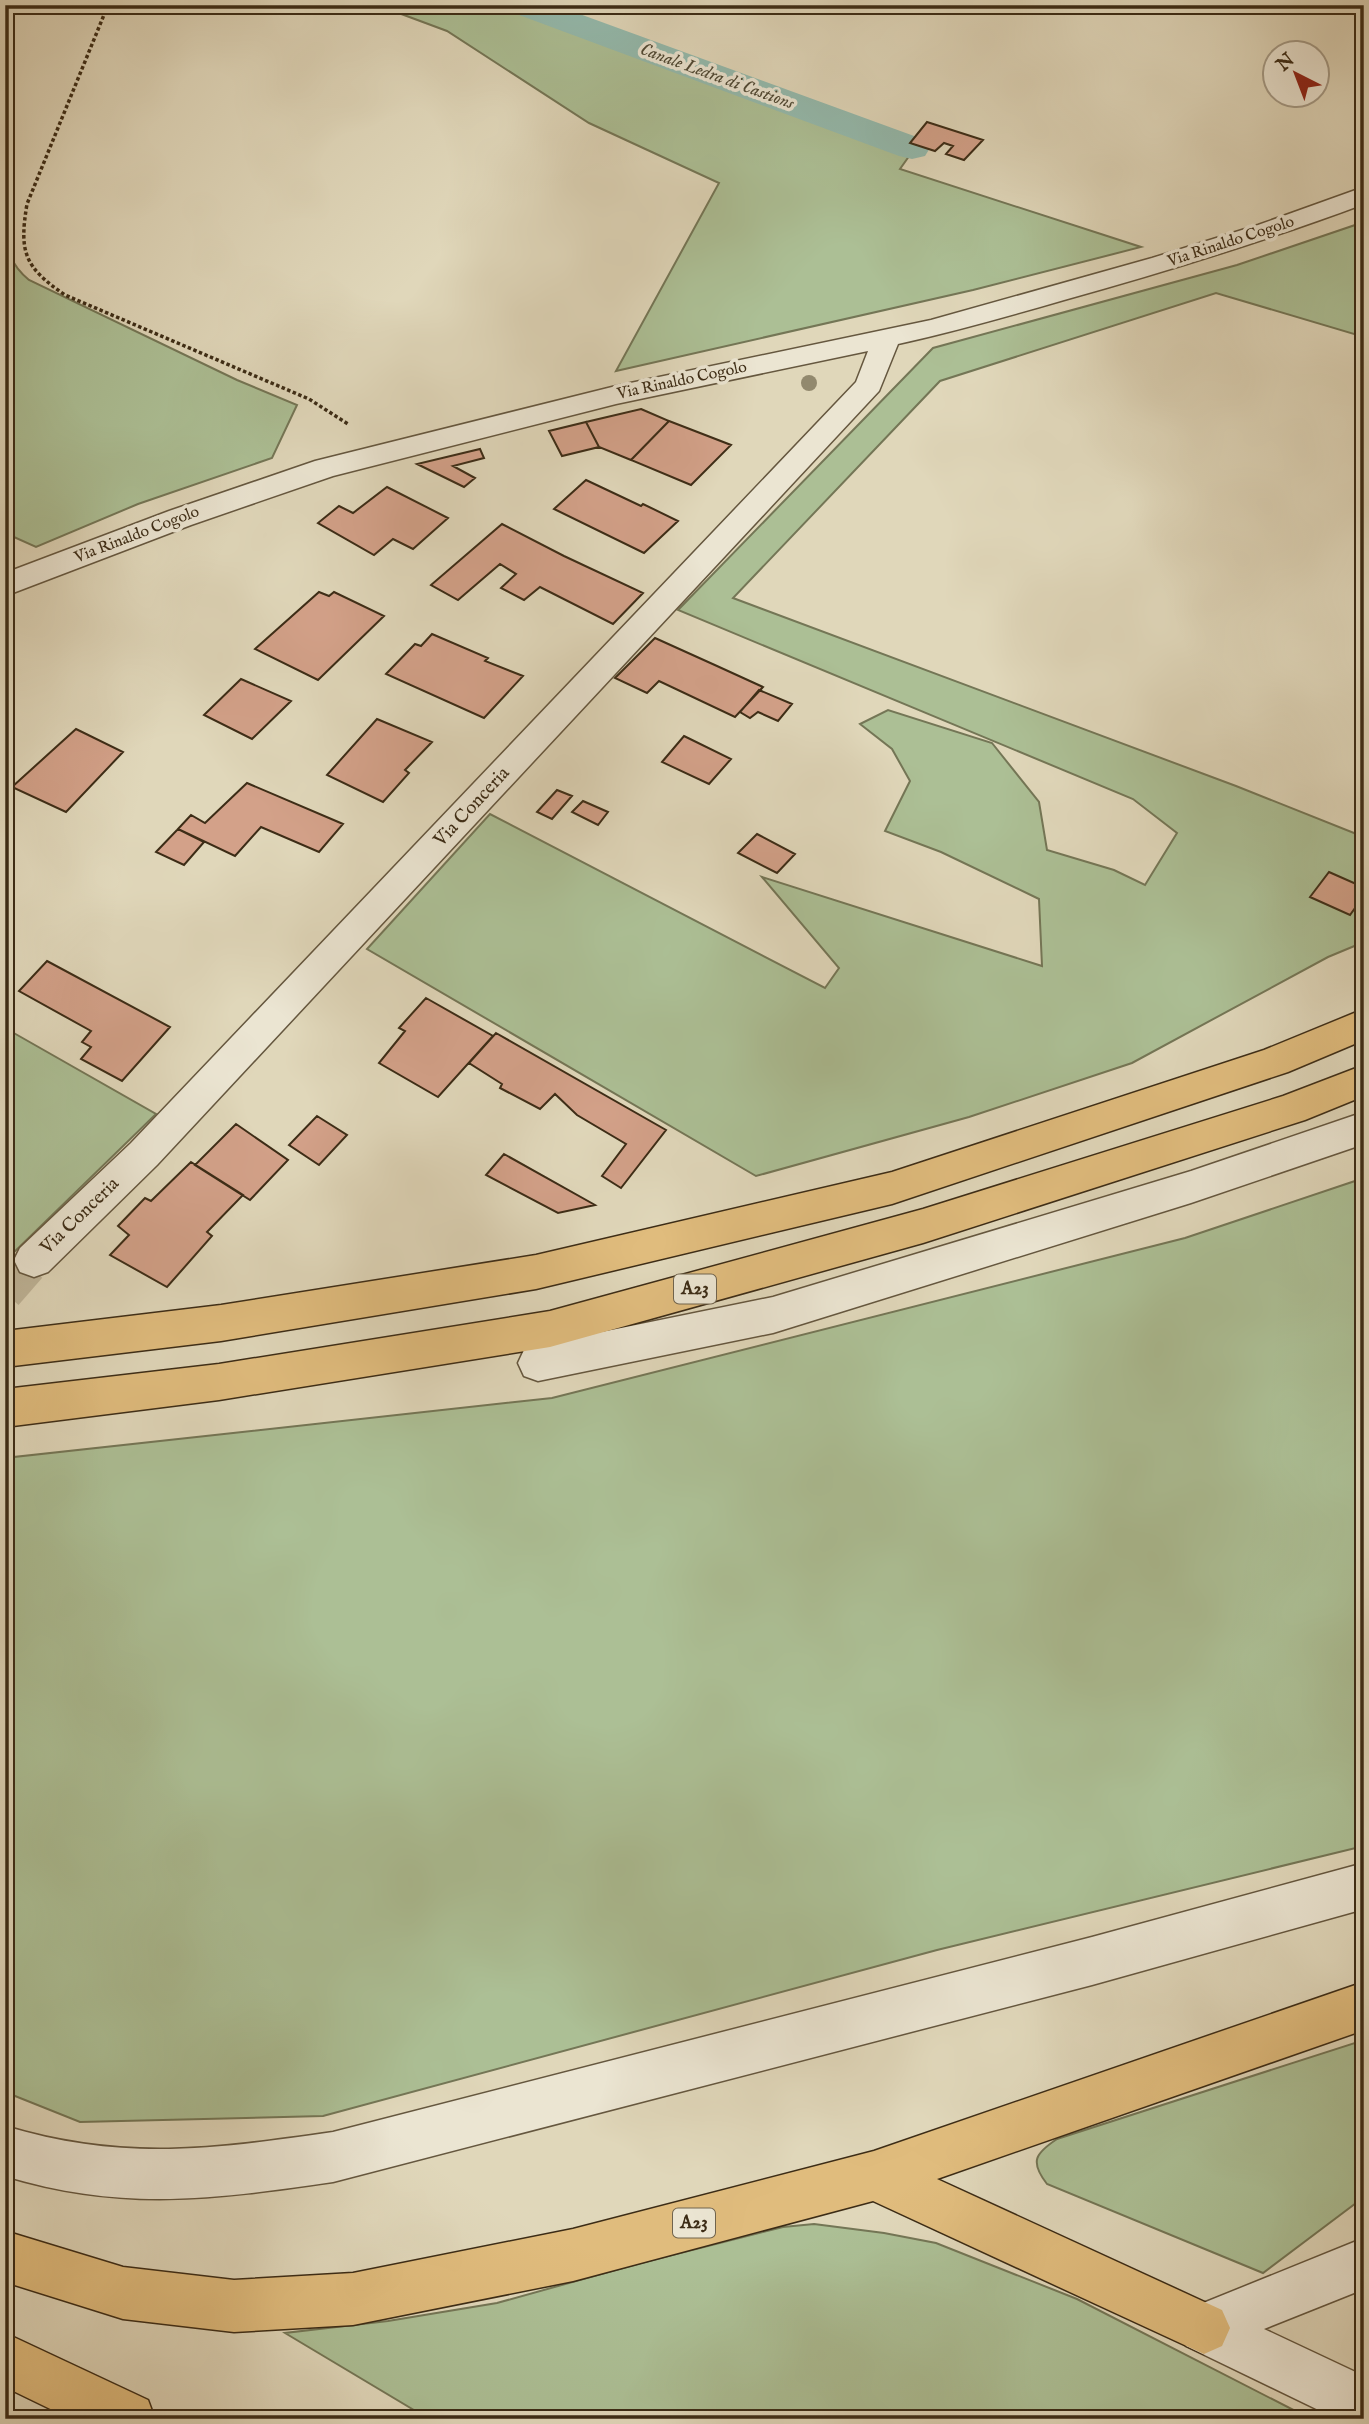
<svg xmlns="http://www.w3.org/2000/svg" width="1369" height="2424" viewBox="0 0 1369 2424" font-family="'IM FELL English',serif">
  <style>
    .green { fill: #acbf95; stroke: #747656; stroke-width: 2 }
    .lines { fill: none; stroke-linecap: round; stroke-linejoin: round }
    .canal { fill: #94baad; fill-rule: evenodd }
    .building { fill: #d3a189; stroke: #3c2c16; stroke-width: 2 }
    .minor-tunnel { stroke: #bfb599; stroke-width: 36; stroke-dasharray: 36 18; stroke-linecap: butt }
    .minor-casing { stroke: #65573f; stroke-width: 3 }
    .highway-casing { stroke: #3c2c16; stroke-width: 3 }
    .path { stroke: #3c2c16; stroke-width: 3.5; stroke-dasharray: 3.5 2.5; stroke-linecap: butt }
    .minor { fill: #ebe5d2; fill-rule: evenodd }
    .highway { fill: #e0bc7d; fill-rule: evenodd }
    .tree { fill: #92896e }
    .labels { text-anchor: middle; dominant-baseline: central; stroke-width: 7; stroke-linejoin: round; paint-order: stroke }
    .far-street-label { font-size: 16px; fill: #3c2c16; stroke: #ebe5d2 }
    .far-water-label { font-size: 18px; font-style: italic; fill: #4e4834; stroke: #ebe5d2 }
    .shield { fill: #ebe5d2; stroke: #70644e; stroke-width: 2 }
    .shield-label { font-size: 18px; font-weight: bold; fill: #3c2c16 }
    .street-label { font-size: 19px; fill: #3c2c16; stroke: #ebe5d2 }
  </style>
  <rect width="100%" height="100%" fill="#e0d7ba"/>
  <filter id="stains"><feTurbulence type="fractalNoise" baseFrequency=".00286" numOctaves="4"/><feColorMatrix values="0 0 0 0 .2 0 0 0 0 .09 0 0 0 0 .02 0 0 0 .5 -.17"/></filter>
  <radialGradient id="worn" r=".72"><stop offset=".6" stop-color="#630" stop-opacity="0"/><stop offset="1" stop-color="#630" stop-opacity=".3"/></radialGradient>
  <!-- green -->
  <path class="green" d="M377,5H496L912,152L900,169L1141,247L973,290L616,371L719,183L589,123L447,31Z
    M1364,222V337L1216,293L940,381L733,598L1236,786L1364,837V942L1328,957L1132,1063L969,1117L756,1176L367,949L490,814L825,988L839,968L762,877L1042,966L1039,899L941,852L885,831L910,781L892,749L860,724L888,710L992,743L1039,802L1047,850L1114,870L1145,885L1177,833L1133,799L678,610L933,348L1237,265Z
    M8,227C6,251 11,265 29,280L237,380L297,405L272,458L138,504L36,547L5,533V231Z
    M5,1028L156,1114L5,1261Z
    M1364,1178V1846L937,1950L323,2116L80,2122L5,2092V1458L552,1398L1185,1238Z
    M1364,2040V2197L1263,2273L1047,2184C1029,2161 1036,2153 1057,2139Z
    M814,2224L884,2233L936,2243L1077,2299L1311,2419H429L285,2333L388,2321L497,2303L641,2263L783,2227Z"/>
  <g class="lines">
    <!-- canal -->
    <path class="canal" d="M506,5H555L925,140L930,148L925,156L912,159L899,156L511,12Z"/>
  </g>
  <!-- building -->
  <path class="building" d="M927,122L983,140L964,160L946,154L953,146L944,143L935,151L910,143Z
    M641,409L669,421L631,460L599,447L586,422Z
    M669,421L731,445L691,485L631,460Z
    M586,422L599,447L562,456L549,431Z
    M480,449L484,458L453,466L475,478L464,487L417,464Z
    M586,480L641,506L643,504L678,521L644,553L554,509Z
    M387,487L448,518L413,549L393,539L374,555L318,523L339,506L353,513Z
    M502,524L564,556L643,593L613,624L540,587L524,600L501,588L516,574L500,564L458,600L431,585Z
    M319,592L329,596L334,592L384,616L318,680L255,649Z
    M432,634L488,658L485,661L523,676L484,718L386,674L415,644L421,646Z
    M655,638L717,666L763,687L735,717L659,681L647,693L615,678Z
    M241,679L291,701L252,739L204,715Z
    M759,690L792,704L778,721L758,712L750,718L740,712Z
    M377,719L432,742L405,770L409,773L383,802L327,775Z
    M76,729L123,752L66,812L12,787Z
    M684,736L731,759L709,784L662,762Z
    M247,783L343,824L319,852L261,827L235,856L178,829L191,815L205,823Z
    M557,790L572,796L552,819L537,812Z
    M583,801L608,812L598,825L572,812Z
    M178,829L204,842L184,865L156,852Z
    M757,834L795,854L777,873L738,853Z
    M1329,872L1363,887L1356,899L1360,901L1350,915L1310,897Z
    M47,961L170,1027L122,1081L81,1059L91,1047L82,1042L91,1031L19,991Z
    M426,998L493,1036L438,1097L379,1063L405,1031L399,1028Z
    M496,1033L666,1130L621,1188L602,1176L626,1144L577,1115L555,1094L540,1109L500,1088L502,1084L469,1063Z
    M317,1116L347,1135L319,1165L289,1145Z
    M236,1124L288,1160L250,1200L195,1165Z
    M504,1154L595,1205L558,1213L486,1175Z
    M191,1162L243,1195L207,1232L212,1236L167,1287L110,1255L129,1235L118,1226L145,1198L151,1201Z"/>
  <g class="lines">
    <!-- minor-tunnel -->
    <path class="minor-tunnel" d="M5,1293L34,1260"/>
    <defs>
      <path id="minor" d="M1364,187V204C1265,241 1165,272 1064,300C1009,316 954,332 898,344L879,391L157,1165L48,1272L34,1277L20,1272L14,1260L20,1248L131,1143L856,382L868,351L616,404L333,476L191,525L5,596V573L169,511L315,461L616,386L931,320L1152,258L1258,225Z
        M1364,1112V1144L1191,1203L773,1333L538,1381L524,1376L518,1363L524,1350L538,1345L773,1297L1191,1171Z
        M1364,1863V1909L1092,1985L333,2182C214,2199 123,2212 5,2176V2126C123,2162 214,2149 333,2132L1092,1937Z
        M1364,2238V2289L1264,2329L1364,2376V2419H1337L1186,2346L1178,2328L1186,2310Z"/>
      <path id="highway" d="M1364,1009V1040L1288,1072L892,1204L536,1289L221,1341L5,1367V1331L221,1305L536,1255L892,1172L1264,1050Z
        M1364,1065V1096L1305,1120L923,1243L550,1347L219,1400L5,1427V1389L219,1364L550,1311L923,1209L1283,1096Z
        M1364,1982V2030L937,2179L1222,2310L1230,2328L1222,2346L1204,2354L873,2201L573,2281L353,2325L234,2332L123,2319L5,2282V2231L123,2267L234,2280L353,2273L573,2229L874,2151Z
        M5,2333L148,2400L155,2419H71L5,2387Z"/>
    </defs>
    <!-- minor casing -->
    <use href="#minor" class="minor-casing"/>
    <!-- highway casing -->
    <use href="#highway" class="highway-casing"/>
    <!-- path -->
    <path class="path" d="M108,5L27,204C19,252 24,267 65,295L309,399L348,424"/>
    <!-- minor -->
    <use href="#minor" class="minor"/>
    <!-- highway -->
    <use href="#highway" class="highway"/>
  </g>
  <!-- trees -->
  <circle class="tree" cx="809" cy="383" r="8"/>
  <g class="labels">
    <!-- far-street labels -->
    <g class="far-street-label">
      <text transform="translate(1231 242) rotate(-18)">Via Rinaldo Cogolo</text>
      <text transform="translate(682 381) rotate(-12)">Via Rinaldo Cogolo</text>
      <text transform="translate(137 535) rotate(-21)">Via Rinaldo Cogolo</text>
    </g>
    <!-- far-water labels -->
    <g class="far-water-label">
      <text transform="translate(717 77) rotate(20)">Canale Ledra di Castions</text>
    </g>
    <!-- shield labels -->
    <g class="shield">
      <rect x="674" y="1274.5" width="42" height="29" rx="5"/>
      <rect x="673" y="2208.5" width="42" height="29" rx="5"/>
    </g>
    <g class="shield-label">
      <text x="695" y="1289">A23</text>
      <text x="694" y="2223">A23</text>
    </g>
    <!-- street labels -->
    <g class="street-label">
      <text transform="translate(472 807) rotate(-47)">Via Conceria</text>
      <text transform="translate(80 1216) rotate(-44)">Via Conceria</text>
    </g>
  </g>
  <!-- margin -->
  <rect width="1369" height="2424" fill="none" stroke="#e0d7ba" stroke-width="28"/>
  <rect x="7" y="7" width="1355" height="2410" fill="none" stroke="#3c2c16" stroke-width="3.5"/>
  <rect x="14" y="14" width="1341" height="2396" fill="none" stroke="#3c2c16" stroke-width="2"/>
  <!-- north arrow -->
  <g transform="translate(1296 74) rotate(318)"><circle r="33" fill="#ebe5d2" stroke="#a59b87" stroke-width="2"/>
  <path d="M0-5L12 26L0 18L-12 26Z" fill="#8f2418"/>
  <text y="-10" font-size="19" font-weight="bold" text-anchor="middle" fill="#3c2c16">N</text>
  </g>
  <rect width="100%" height="100%" filter="url(#stains)"/>
  <rect width="100%" height="100%" fill="url(#worn)"/>
</svg>
